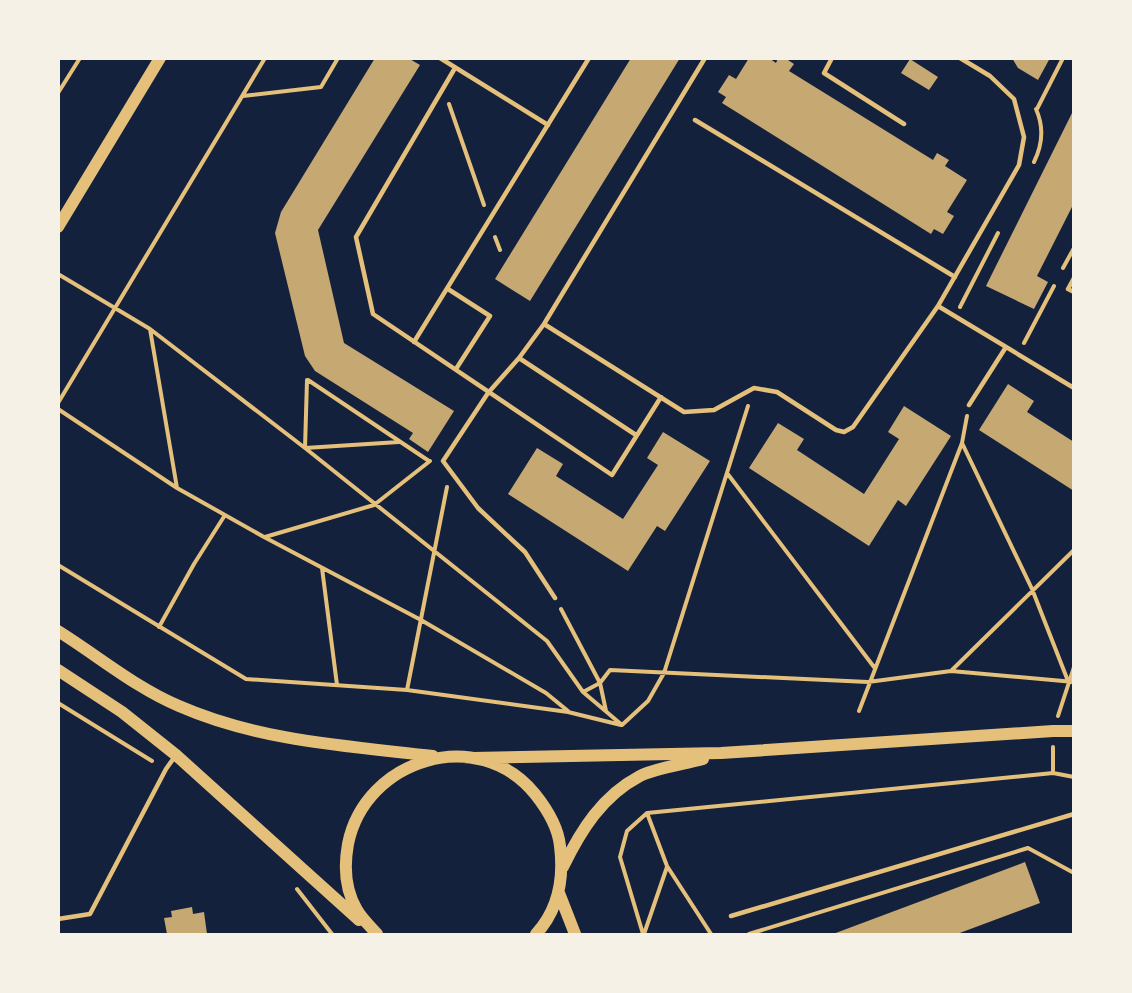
<svg xmlns="http://www.w3.org/2000/svg" width="1132" height="993" viewBox="0 0 1132 993" font-family="Barlow,sans-serif">
  <style>
    .building { fill: #c6a872 }
    .lines { fill: none; stroke-linecap: round; stroke-linejoin: round }
    .path { stroke: #e5c07b; stroke-width: 4 }
    .service { stroke: #e5c07b; stroke-width: 4.5 }
    .secondary { stroke: #e5c07b; stroke-width: 12 }
  </style>
  <rect width="100%" height="100%" fill="#14213d"/>
  <!-- building -->
  <path class="building" d="M375,58H408L420,65L318,230L344,343L454,411L428,452L409,439L413,433L315,371L305,356L275,233L281,212Z
    M631,58H680L530,301L495,279Z
    M749,58H769L776,63L778,58H785L794,64L789,71L933,160L937,153L949,160L945,166L967,180L947,212L954,216L943,234L934,229L931,234L722,103L726,97L718,92L729,75L736,79Z
    M1012,58H1050L1038,80L1018,68Z
    M910,59L938,77L929,90L901,73Z
    M1074,109V203L1037,276L1048,282L1034,309L986,286Z
    M1008,384L1034,401L1027,412L1074,442V491L979,430Z
    M904,406L951,436L906,506L898,500L869,546L749,468L778,423L804,439L797,450L864,494L899,439L888,432Z
    M663,432L710,461L665,531L657,526L628,571L508,494L537,448L563,464L556,476L623,519L658,465L647,458Z
    M1025,862L1040,903L957,934H833Z
    M192,907L193,914L204,912L207,934H167L164,918L172,917L171,911Z"/>
  <g class="lines">
    <!-- path -->
    <path class="path" d="M58,93L80,58
      M243,96L321,87L338,58
      M449,104L484,205
      M1037,109L1063,58
      M1034,162C1043,144 1044,127 1036,109
      M495,237L500,250
      M1063,268L1074,248
      M58,274L150,329L305,448L547,641L583,692L622,725
      M960,307L998,233
      M150,329L177,488
      M1024,343L1054,286
      M307,380L305,448L399,442
      M308,380L429,461
      M58,403L265,58
      M58,409L177,488L264,537L421,620L546,693L568,711
      M962,443L1032,589L1068,681
      M727,473L874,667
      M265,537L374,505L430,461
      M58,565L246,679L407,690L568,712L621,725
      M322,568L337,685
      M561,609L600,683L606,711
      M159,627L194,564L225,515
      M952,670L1074,550
      M407,690L447,487
      M583,692L600,683L610,670L868,682L951,671L1074,682
      M58,703L152,761
      M859,711L962,443L967,416
      M1058,716L1074,667
      M622,725L648,701L664,673L748,406
      M1053,773V747
      M647,813L667,866L711,934
      M297,889L332,934
      M643,934L620,857L627,831L647,813L1053,773L1074,777
      M644,934L667,867
      M749,934L1028,848L1074,873"/>
    <!-- service -->
    <path class="service" d="M440,58L548,125
      M832,58L824,73L904,124
      M455,68L356,237L373,314L612,475L661,397
      M695,120L955,277
      M1074,278L1068,289L1074,292
      M448,289L490,316L456,369
      M938,306L1074,388
      M544,324L684,412L714,410L754,388L777,392L836,430L844,432L853,427L938,306L1019,165L1024,137L1014,99L990,76L960,58
      M414,342L589,58
      M519,358L636,435
      M969,405L1006,347
      M555,598L525,552L478,508L443,461L488,393L519,358L544,324L705,58
      M731,916L1074,814
      M58,919L90,914L166,769L176,755"/>
    <!-- secondary -->
    <path class="secondary" d="M58,227L160,58
      M58,631C98,656 136,688 179,706C259,741 347,746 433,756
      M58,670L122,712L176,755L359,920
      M473,758L721,753L1053,731H1074
      M563,867C581,830 602,796 640,776C655,768 685,764 703,759
      M559,893L575,934
      M377,934C371,927 362,919 357,910C345,890 344,866 348,844C365,759 478,724 535,794C547,809 558,826 560,846C564,878 559,909 536,934"/>
  </g>
  <!-- border -->
  <rect width="1132" height="993" fill="none" stroke="#f6f1e7" stroke-width="120"/>
</svg>
